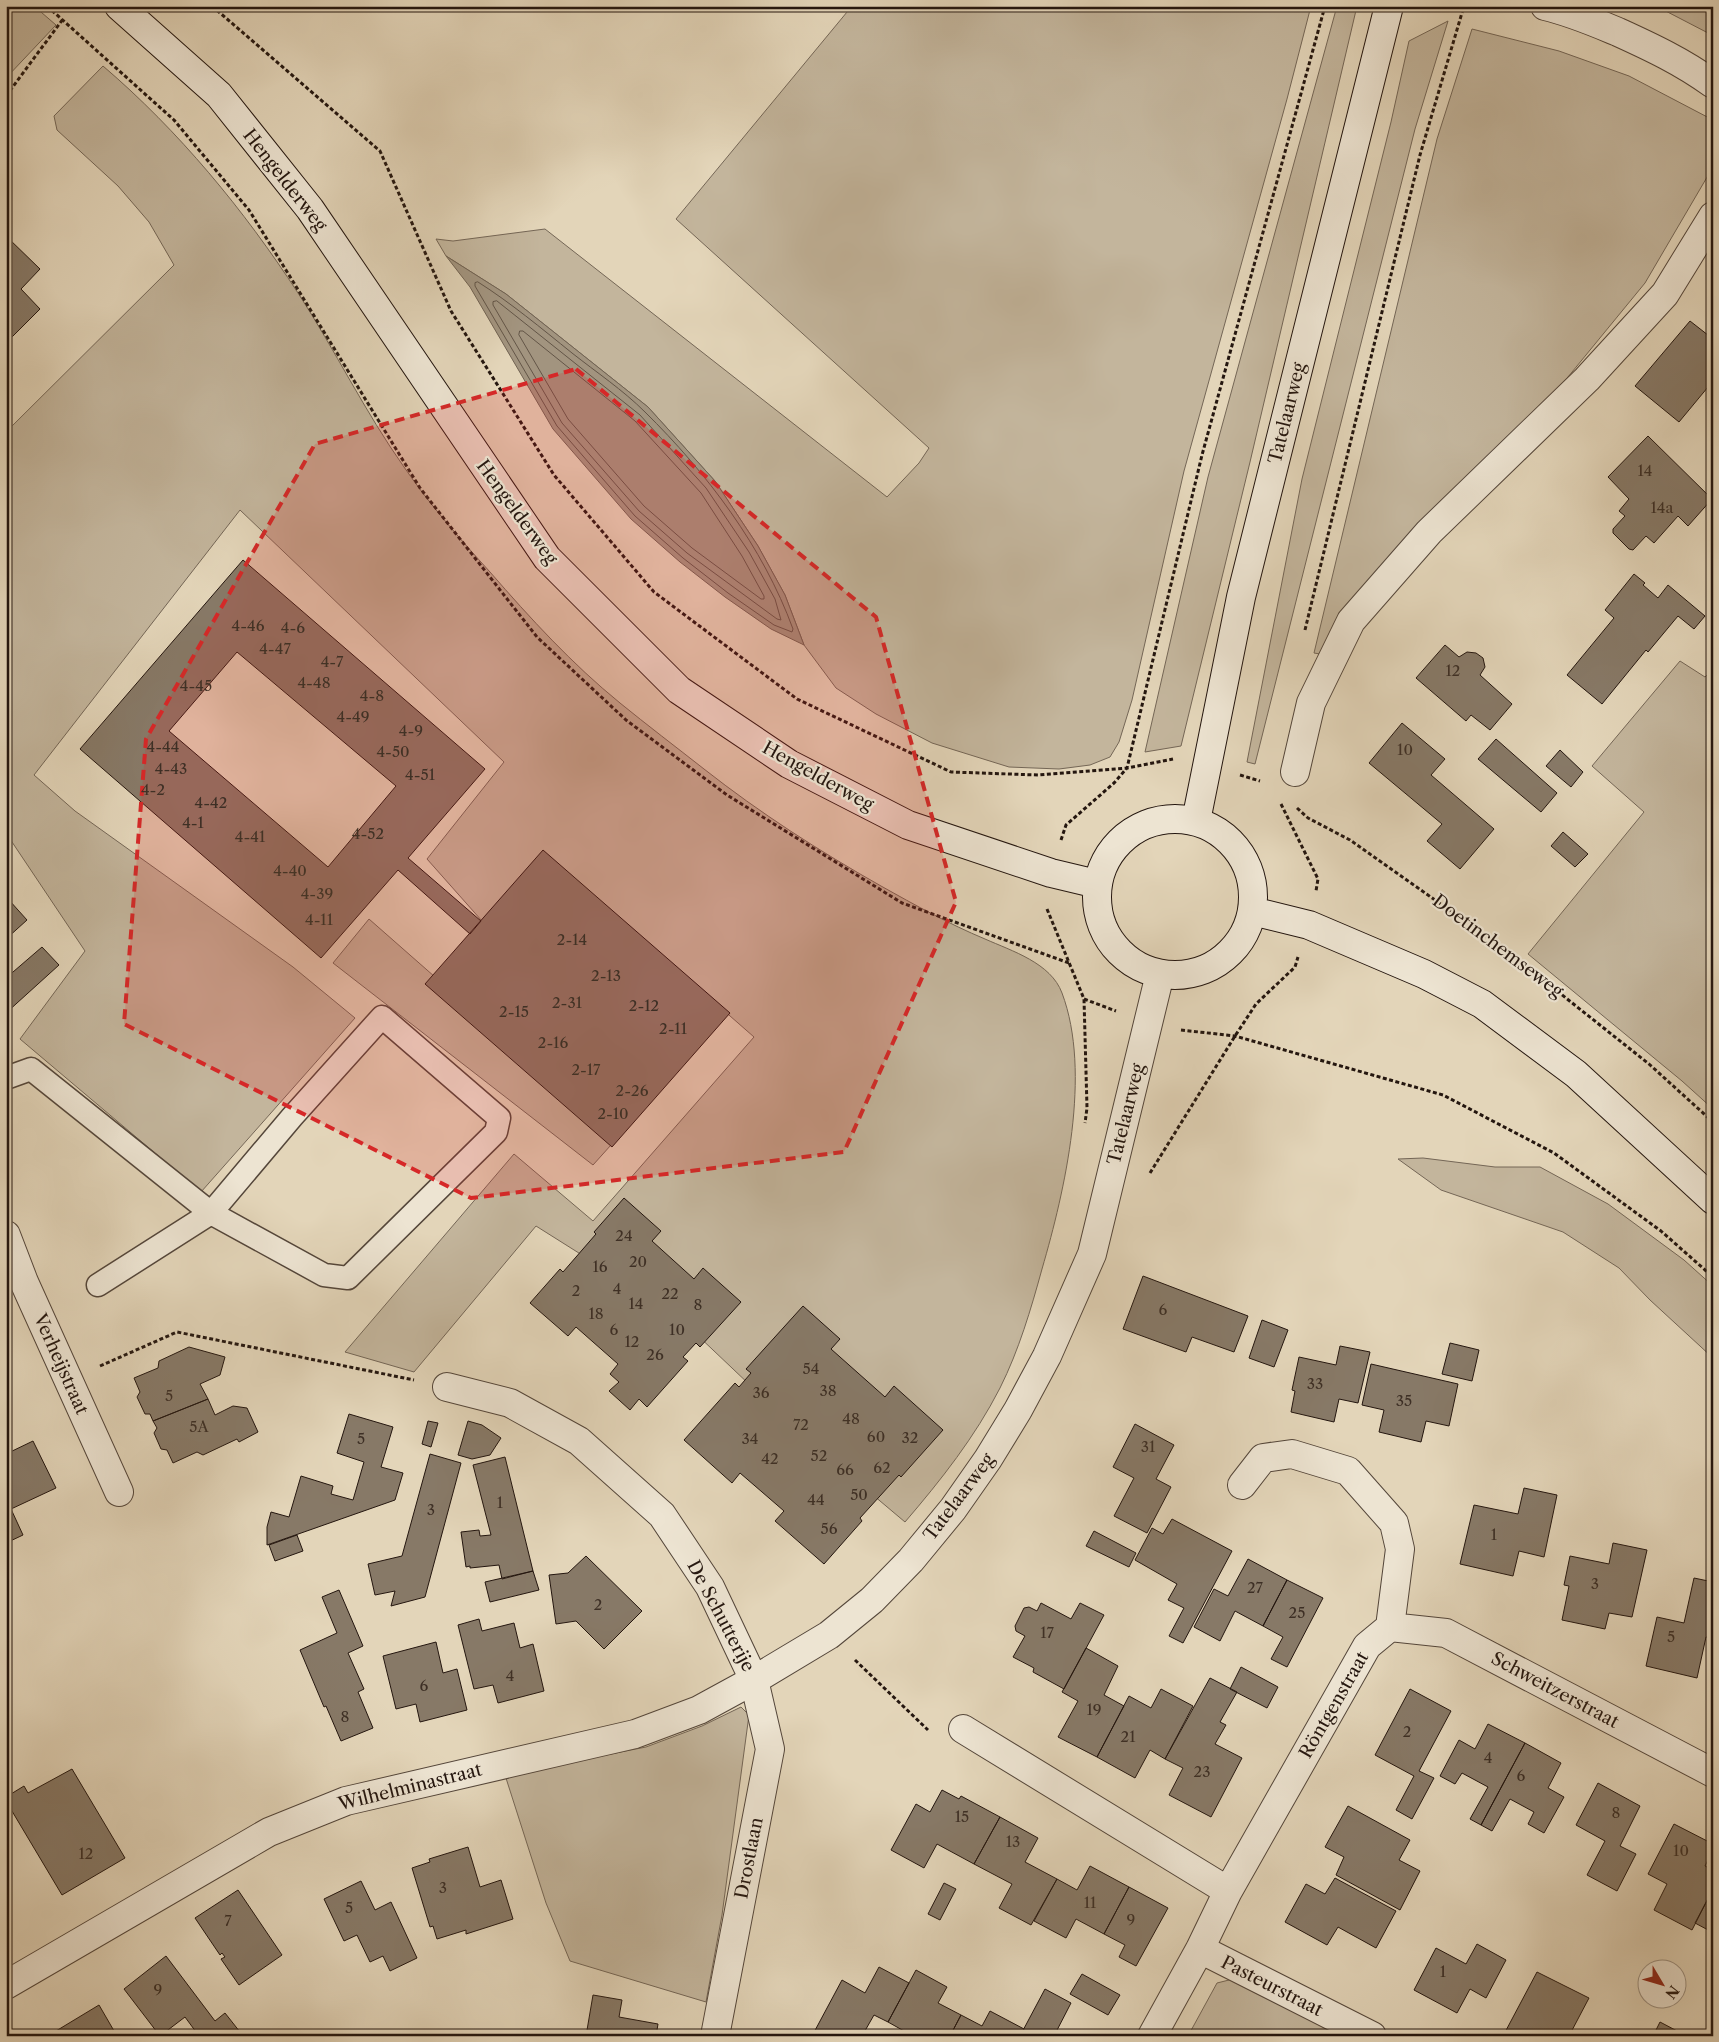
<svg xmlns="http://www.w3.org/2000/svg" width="1719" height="2042" viewBox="0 0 1719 2042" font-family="'Libre Caslon Text',serif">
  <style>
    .green { fill: #c3b59c; stroke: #746656 }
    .water { fill: #a2947f; stroke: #706252 }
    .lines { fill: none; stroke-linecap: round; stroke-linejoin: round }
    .shore { stroke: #635547; stroke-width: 1 }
    .building { fill: #877967; stroke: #24160f; fill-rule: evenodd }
    .service-casing { stroke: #54463a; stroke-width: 25 }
    .minor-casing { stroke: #54463a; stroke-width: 30 }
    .tertiary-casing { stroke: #54463a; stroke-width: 30 }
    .secondary-casing { stroke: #24160f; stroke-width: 30 }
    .path { stroke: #24160f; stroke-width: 3; stroke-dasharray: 4 2.5; stroke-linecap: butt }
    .service { stroke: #ede4d2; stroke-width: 22 }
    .minor { stroke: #ede4d2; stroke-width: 28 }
    .tertiary { stroke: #ede4d2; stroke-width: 28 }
    .secondary { stroke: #ede4d2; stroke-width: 28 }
    .marked { fill: #d62828; fill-opacity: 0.2; stroke: #d62828; stroke-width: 4; stroke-dasharray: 10 6; stroke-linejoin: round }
    .labels { text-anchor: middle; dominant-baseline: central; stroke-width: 4.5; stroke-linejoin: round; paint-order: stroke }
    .number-label { font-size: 15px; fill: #3d2f25 }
    .street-label { font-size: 18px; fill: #24160f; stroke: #ede4d2 }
  </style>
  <rect width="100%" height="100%" fill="#e3d5b9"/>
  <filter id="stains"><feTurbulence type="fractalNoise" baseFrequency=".004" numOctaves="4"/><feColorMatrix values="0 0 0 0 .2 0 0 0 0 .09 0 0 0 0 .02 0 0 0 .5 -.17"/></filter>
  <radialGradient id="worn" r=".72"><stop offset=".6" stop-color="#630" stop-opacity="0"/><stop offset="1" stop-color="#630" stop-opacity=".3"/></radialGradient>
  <!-- green -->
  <path class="green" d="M6,6H34L56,25L6,78Z
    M852,6H1311L1287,99L1184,471L1132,700L1119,742L1110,757L1090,765L1059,769L1009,767L932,743L876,714L836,688L804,645L785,595L758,546L715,481L648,407L506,294L446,256L436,239L453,241L545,229L887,497L919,463L929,448L676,219Z
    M1337,6H1357L1250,462L1181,746L1145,752L1208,477Z
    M1656,6H1713V36L1710,34Z
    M1448,21L1415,129L1255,764L1247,762L1302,479L1391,122L1409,41Z
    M1472,29L1559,51L1629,76L1713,120V167L1645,283L1513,444L1320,654L1314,653L1437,139Z
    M103,66C179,131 244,210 298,293C335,350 365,412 404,467C430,505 460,539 490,572C530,618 572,664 620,703C647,725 676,747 704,769C760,813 819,851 881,886C915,905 949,924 985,939C1012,951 1051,963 1062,993C1092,1073 1065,1190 1042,1269C1031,1309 1019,1350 1000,1388C975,1437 941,1480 905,1522L810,1442L674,1313L536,1226L414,1372L345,1352L514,1154L593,1221L754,1037L543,852L482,921L427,859L504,762L240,510L34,775L75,811L293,967L355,1018L201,1192L20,1039L85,951L6,833V432L174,265L149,222L118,186L57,130L54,116Z
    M1680,661L1705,677L1713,669V1109L1682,1081L1528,954L1644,812L1592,766Z
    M369,919L435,977L611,1145L593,1165L333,963Z
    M1423,1158L1495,1167H1540L1608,1204L1684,1260L1713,1286V1358L1650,1300L1619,1268L1563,1232L1441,1190L1398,1159Z
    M741,1707L749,1715L722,1915L706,2002L570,1961L546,1903L505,1775L646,1747L702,1726Z
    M1237,1978L1357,2036H1188L1217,1983Z"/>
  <!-- water -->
  <path class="water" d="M446,256L506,294L648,407L715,481L758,546L785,595L804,645L771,629L725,597L680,562L631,519L553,429L470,287Z"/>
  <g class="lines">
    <!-- shore -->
    <path class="shore" d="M478,282C511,303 541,328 572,353C596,372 623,390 645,412C707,473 763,547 793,629L792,632L774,625L728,593L683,558L635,516L557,426L475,286V283Z
      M497,301L640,415L706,488L749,552L775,599L781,620L777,619L687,553L639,511L562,423L493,305V302Z
      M520,331H523L635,421L701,493L742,556L764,596V599H761L692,548L644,506L568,419L519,335Z"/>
  </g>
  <!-- building -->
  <path class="building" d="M6,236L40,269L21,289L40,309L6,343Z
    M1690,321L1713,339V381L1679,422L1635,386Z
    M1648,436L1712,499L1688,526L1678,516L1654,543L1646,536L1633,550L1629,549L1613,533V529L1625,516L1619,511L1629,499L1608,477Z
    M243,560L485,769L408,858L481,921L470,934L398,870L321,958L80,749ZM237,652L396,786L328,867L169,731Z
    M1634,574L1645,583L1643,585L1658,598L1668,585L1705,616L1694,629L1678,616L1648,652L1646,650L1602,704L1567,675L1614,618L1605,610Z
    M1445,645L1459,657L1467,652L1476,653L1483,658L1485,667L1480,675L1512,704L1490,730L1471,715L1466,721L1416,678Z
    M1402,723L1445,759L1431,775L1494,829L1460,869L1427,841L1442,824L1369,763Z
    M1496,739L1557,793L1541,812L1478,759Z
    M1560,750L1583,772L1571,787L1546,766Z
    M1563,832L1588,854L1575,867L1551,846Z
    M543,850L730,1013L612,1147L425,984Z
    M9,900L27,920L6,939V902Z
    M42,947L59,965L6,1013V978Z
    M624,1198L661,1231L652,1241L694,1279L703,1268L741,1302L700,1347L696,1343L683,1357L688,1361L647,1407L639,1399L630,1410L609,1391L619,1382L610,1374L618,1364L576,1327L568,1336L530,1303L560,1269L563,1272L596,1234L594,1232Z
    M1143,1276L1248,1316L1234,1352L1192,1337L1186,1352L1123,1329Z
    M803,1306L840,1339L831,1349L885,1397L894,1386L943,1430L901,1477L899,1475L860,1518L862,1521L824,1564L775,1521L784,1511L740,1473L732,1483L684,1440L735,1383L739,1387L751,1373L746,1369Z
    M1262,1320L1288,1330L1274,1367L1249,1358Z
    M1450,1343L1479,1350L1472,1381L1442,1374Z
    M1340,1346L1370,1352L1358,1403L1339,1399L1334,1422L1291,1412L1295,1391L1292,1390L1299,1357L1336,1365Z
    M189,1347L225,1357L220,1375L200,1384L208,1399L153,1421L150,1414H145L137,1397L140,1392L134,1378L158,1368L159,1361Z
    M1371,1364L1458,1384L1449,1426L1426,1421L1421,1442L1379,1432L1384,1410L1362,1405Z
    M208,1399L215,1415L233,1406L247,1408L258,1432L239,1442L237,1439L203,1455L197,1452L173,1463L167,1450L161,1449L154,1433L157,1428L153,1421Z
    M349,1414L393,1427L381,1467L403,1473L395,1500L267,1545V1527L271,1512L289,1517L301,1476L333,1486L331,1494L353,1500L364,1462L337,1453Z
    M428,1421L438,1423L431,1447L422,1444Z
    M468,1421L482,1425L501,1438L490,1455L472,1459L458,1455Z
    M1135,1424L1174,1445L1156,1479L1171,1487L1147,1533L1114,1516L1134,1478L1113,1467Z
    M33,1441L56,1488L11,1509L23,1535L6,1543V1454Z
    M430,1454L461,1463L425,1597L391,1606L395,1591L375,1595L368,1564L402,1556Z
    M505,1457L533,1571L502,1579L499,1565L470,1568V1566L466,1567L461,1532L479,1530L480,1536L491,1535L473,1465Z
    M1524,1488L1557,1495L1544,1557L1519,1551L1513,1576L1460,1564L1474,1505L1518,1514Z
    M1172,1519L1232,1551L1183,1643L1169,1636L1184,1608L1168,1600L1177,1584L1135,1560L1152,1528L1163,1534Z
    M1094,1531L1136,1553L1129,1567L1086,1546Z
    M297,1535L303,1551L275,1561L269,1545Z
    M1613,1543L1647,1550L1632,1617L1609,1613L1605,1629L1562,1620L1569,1586L1564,1585L1570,1556L1609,1564Z
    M586,1556L642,1611L604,1649L576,1621L556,1624L549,1575L568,1573Z
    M1248,1559L1287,1580L1263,1626L1235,1611L1220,1641L1194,1627L1214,1589L1228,1596Z
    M533,1571L539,1590L490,1602L485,1582Z
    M1694,1578L1713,1582V1638L1706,1637L1697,1678L1646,1666L1657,1617L1684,1623Z
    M1287,1580L1323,1598L1287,1667L1271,1659L1283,1637L1263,1626Z
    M339,1590L363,1646L348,1653L364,1689L358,1692L373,1728L341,1741L326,1706L324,1707L300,1650L337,1633L322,1597Z
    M1041,1603L1071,1619L1080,1603L1104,1615L1064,1689L1033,1672L1034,1668L1013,1657L1025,1636L1016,1631L1015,1626L1024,1608L1029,1607L1037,1611Z
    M479,1619L482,1631L514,1623L520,1648L533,1644L544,1691L498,1703L493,1685L474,1689L458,1625Z
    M436,1642L443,1673L457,1669L467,1710L420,1722L416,1704L396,1709L383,1656Z
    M1086,1648L1118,1666L1104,1695L1124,1706L1097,1757L1058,1737L1078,1701L1062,1692Z
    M1241,1667L1278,1687L1267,1708L1230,1689Z
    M1210,1678L1237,1692L1220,1722L1226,1725L1215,1744L1242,1758L1211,1817L1169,1795L1183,1768L1165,1759Z
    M1161,1689L1193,1706L1165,1759L1150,1750L1135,1778L1097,1757L1129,1696L1151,1708Z
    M1410,1689L1451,1711L1419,1771L1434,1778L1412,1819L1396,1810L1414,1776L1375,1755Z
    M1488,1724L1525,1743L1481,1825L1470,1819L1488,1787L1462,1773L1455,1784L1440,1776L1459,1740L1475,1749Z
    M1525,1743L1561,1763L1548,1788L1564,1797L1544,1833L1528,1824L1534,1812L1510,1799L1492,1831L1481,1825Z
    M72,1769L125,1858L62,1895L6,1801V1797L24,1786L28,1793Z
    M1598,1783L1640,1806L1620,1846L1636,1854L1617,1891L1587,1875L1605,1841L1576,1825Z
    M942,1790L959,1799L961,1796L1000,1817L974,1864L937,1844L924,1868L891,1850L916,1804L930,1812Z
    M1348,1806L1410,1840L1399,1860L1420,1871L1400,1910L1336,1875L1344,1857L1325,1847Z
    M1000,1817L1038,1838L1025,1862L1057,1879L1031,1925L999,1908L1012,1884L974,1864Z
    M1674,1824L1713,1844V1850L1705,1866L1713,1870V1889L1692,1930L1654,1910L1667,1884L1648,1874Z
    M468,1847L480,1887L501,1880L513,1919L466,1934V1930L437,1939L433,1926L430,1927L412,1868L430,1862L429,1859Z
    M1090,1866L1129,1887L1104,1934L1076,1919L1066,1938L1034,1921L1057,1879L1077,1890Z
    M1335,1878L1396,1911L1376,1948L1338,1927L1327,1945L1285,1922L1306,1884L1325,1894Z
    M361,1881L375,1910L391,1902L417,1958L390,1971L383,1956L370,1962L357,1935L344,1941L324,1899Z
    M944,1883L956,1889L940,1920L928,1914Z
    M1129,1887L1168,1908L1136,1966L1119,1957L1125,1945L1104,1934Z
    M1713,1889V1936L1709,1934L1710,1931L1695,1923Z
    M238,1890L282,1955L239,1985L221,1959L225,1957L222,1953L220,1955L195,1918Z
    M1477,1944L1506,1960L1486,1998L1470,1989L1457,2013L1414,1990L1436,1948L1466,1964Z
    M166,1956L215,2021L225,2013L240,2032L235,2036H224L221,2032L216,2036H199L185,2017L160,2036L124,1989Z
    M879,1967L909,1983L888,2022L874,2015L862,2036H812L842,1980L865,1993Z
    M916,1970L947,1987L938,2003L961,2015L950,2036H902L904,2031L888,2022Z
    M1537,1972L1589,1998L1569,2036H1562L1553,2031L1550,2036H1503Z
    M1082,1974L1120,1995L1108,2015L1070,1994Z
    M1045,1989L1071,2003L1054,2036H1020Z
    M593,1995L622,2000L619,2017L658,2024L656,2036H586Z
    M99,2005L117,2036H52L51,2034Z
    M990,2011L1024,2029L1020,2036H950L961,2015L982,2026Z
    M1660,2022L1679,2032L1677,2036H1653Z"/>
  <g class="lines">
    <defs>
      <path id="service" d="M382,1017L499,1118L496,1132L348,1278L324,1275L211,1213L292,1117Z
        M6,1078L31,1069L211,1213L98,1285"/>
      <path id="minor" d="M1545,6C1571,12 1594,22 1618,32C1651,47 1683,62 1713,84
        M1295,772L1311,703L1351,621L1429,532L1587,379L1665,294L1713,216
        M6,1235L24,1282L119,1492
        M447,1387L510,1403L579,1441L662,1515L710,1587L754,1680L770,1749L715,2036
        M1390,1627L1446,1633L1713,1773
        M963,1729L1228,1891
        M1200,1949L1372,2036
        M1152,2036L1200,1949L1228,1891L1367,1646L1390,1627L1400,1549L1394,1523L1348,1471L1292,1454L1263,1458L1242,1485"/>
      <path id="tertiary" d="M6,1985L269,1832L346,1801L635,1734L699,1710L754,1680L829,1635L872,1600L911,1560L953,1509L988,1459L1018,1410L1047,1356L1092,1254L1160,974"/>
      <path id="secondary" d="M119,6L219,95L310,209L547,558L679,690L789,764L908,825L1051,873L1097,884
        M1097 897a78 78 0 1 1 156 0a78 78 0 1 1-156 0Z
        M1196,821L1241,597L1389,6
        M1252,911L1309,925L1424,974L1482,1004L1576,1074L1713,1200"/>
    </defs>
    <!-- service casing -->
    <use href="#service" class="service-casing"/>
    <!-- minor casing -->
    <use href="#minor" class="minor-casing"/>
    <!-- tertiary casing -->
    <use href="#tertiary" class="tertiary-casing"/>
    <!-- secondary casing -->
    <use href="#secondary" class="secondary-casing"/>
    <!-- path -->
    <path class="path" d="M47,6L174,120L249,210L420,488L537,637L626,720L727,795L902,903L1069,963
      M212,6L380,151L451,311L554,475L654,592L797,699L951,772L1038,775L1127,768L1173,759
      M6,96L63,19
      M1305,630L1420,155L1464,6
      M1240,775L1260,781
      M1281,804L1318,879L1316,891
      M1297,808L1308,818L1350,840L1503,948L1649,1064L1713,1122
      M1061,840L1066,825L1114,783L1127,768L1202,455L1325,6
      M1047,909L1084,999L1087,1108L1085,1123
      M1084,999L1116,1011
      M1181,1030L1235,1036L1443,1095L1554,1153L1661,1231L1713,1277
      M1150,1173L1235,1036L1256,1004L1295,967L1298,957
      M100,1366L177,1332L414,1380
      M855,1660L928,1730"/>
    <!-- service -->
    <use href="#service" class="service"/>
    <!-- minor -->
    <use href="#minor" class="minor"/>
    <!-- tertiary -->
    <use href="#tertiary" class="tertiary"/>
    <!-- secondary -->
    <use href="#secondary" class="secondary"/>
  </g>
  <!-- marked area -->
  <path class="marked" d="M576,369L876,617L956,902L844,1152L471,1198L124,1024L146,739L315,444Z"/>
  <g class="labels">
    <!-- number labels -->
    <g class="number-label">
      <text x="1645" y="470">14</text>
      <text x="1662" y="507">14a</text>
      <text x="248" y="625">4-46</text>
      <text x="293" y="627">4-6</text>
      <text x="275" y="648">4-47</text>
      <text x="332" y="661">4-7</text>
      <text x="1453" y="670">12</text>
      <text x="314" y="682">4-48</text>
      <text x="196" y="685">4-45</text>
      <text x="372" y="695">4-8</text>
      <text x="353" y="716">4-49</text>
      <text x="411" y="730">4-9</text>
      <text x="163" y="746">4-44</text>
      <text x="1405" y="749">10</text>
      <text x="393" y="751">4-50</text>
      <text x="171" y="768">4-43</text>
      <text x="420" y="774">4-51</text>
      <text x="153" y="789">4-2</text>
      <text x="211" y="802">4-42</text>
      <text x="193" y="822">4-1</text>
      <text x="368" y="833">4-52</text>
      <text x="250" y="836">4-41</text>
      <text x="290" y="870">4-40</text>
      <text x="317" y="893">4-39</text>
      <text x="319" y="919">4-11</text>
      <text x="572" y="939">2-14</text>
      <text x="606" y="975">2-13</text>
      <text x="567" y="1002">2-31</text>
      <text x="644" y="1005">2-12</text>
      <text x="514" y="1011">2-15</text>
      <text x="673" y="1028">2-11</text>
      <text x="553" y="1042">2-16</text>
      <text x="586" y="1069">2-17</text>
      <text x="632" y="1090">2-26</text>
      <text x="613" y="1113">2-10</text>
      <text x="624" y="1235">24</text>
      <text x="638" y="1261">20</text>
      <text x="600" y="1266">16</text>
      <text x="617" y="1288">4</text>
      <text x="576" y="1290">2</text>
      <text x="670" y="1293">22</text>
      <text x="636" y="1303">14</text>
      <text x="698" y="1304">8</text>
      <text x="1163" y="1309">6</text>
      <text x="596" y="1313">18</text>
      <text x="614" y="1329">6</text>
      <text x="677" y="1329">10</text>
      <text x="632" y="1341">12</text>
      <text x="655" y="1354">26</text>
      <text x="811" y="1368">54</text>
      <text x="1315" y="1383">33</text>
      <text x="828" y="1390">38</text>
      <text x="761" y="1392">36</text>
      <text x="169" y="1395">5</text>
      <text x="1404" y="1400">35</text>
      <text x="851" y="1418">48</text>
      <text x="801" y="1424">72</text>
      <text x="199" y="1426">5A</text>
      <text x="876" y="1436">60</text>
      <text x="910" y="1437">32</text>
      <text x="361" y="1438">5</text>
      <text x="750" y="1438">34</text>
      <text x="1148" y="1446">31</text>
      <text x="819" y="1455">52</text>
      <text x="770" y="1458">42</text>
      <text x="882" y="1467">62</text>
      <text x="845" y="1469">66</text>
      <text x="859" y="1494">50</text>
      <text x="816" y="1499">44</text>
      <text x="500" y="1502">1</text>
      <text x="431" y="1509">3</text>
      <text x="829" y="1528">56</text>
      <text x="1494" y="1534">1</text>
      <text x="1595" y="1583">3</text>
      <text x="1255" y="1587">27</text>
      <text x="598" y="1604">2</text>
      <text x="1297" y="1612">25</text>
      <text x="1047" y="1632">17</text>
      <text x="1671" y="1636">5</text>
      <text x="510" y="1675">4</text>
      <text x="424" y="1685">6</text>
      <text x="1094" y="1709">19</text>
      <text x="345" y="1716">8</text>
      <text x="1407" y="1731">2</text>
      <text x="1128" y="1736">21</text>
      <text x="1488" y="1757">4</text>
      <text x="1202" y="1771">23</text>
      <text x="1521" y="1775">6</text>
      <text x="1616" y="1812">8</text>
      <text x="962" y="1816">15</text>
      <text x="1013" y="1841">13</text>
      <text x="1681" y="1850">10</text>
      <text x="86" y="1853">12</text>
      <text x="443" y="1887">3</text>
      <text x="1090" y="1902">11</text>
      <text x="349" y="1907">5</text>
      <text x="1131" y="1919">9</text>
      <text x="228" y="1920">7</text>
      <text x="1443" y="1971">1</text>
      <text x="158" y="1989">9</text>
    </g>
    <!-- street labels -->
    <g class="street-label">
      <text transform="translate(285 180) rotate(52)">Hengelderweg</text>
      <text transform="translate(1287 413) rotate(-76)">Tatelaarweg</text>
      <text transform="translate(517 512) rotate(54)">Hengelderweg</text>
      <text transform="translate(818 776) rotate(29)">Hengelderweg</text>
      <text transform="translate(1498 946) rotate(37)">Doetinchemseweg</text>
      <text transform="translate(1126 1114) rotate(-76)">Tatelaarweg</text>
      <text transform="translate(61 1364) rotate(66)">Verheijstraat</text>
      <text transform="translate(959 1497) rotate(-53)">Tatelaarweg</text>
      <text transform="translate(721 1616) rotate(62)">De Schutterije</text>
      <text transform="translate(1555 1690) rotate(28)">Schweitzerstraat</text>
      <text transform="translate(1334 1705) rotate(-60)">Röntgenstraat</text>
      <text transform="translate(410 1787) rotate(-14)">Wilhelminastraat</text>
      <text transform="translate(749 1858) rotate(-79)">Drostlaan</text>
      <text transform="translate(1272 1986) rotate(27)">Pasteurstraat</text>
    </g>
  </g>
  <!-- margin -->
  <rect width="1719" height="2042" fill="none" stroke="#e3d5b9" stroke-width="25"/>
  <rect x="8" y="8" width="1704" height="2027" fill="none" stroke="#24160f" stroke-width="2.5"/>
  <rect x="12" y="12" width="1694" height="2017" fill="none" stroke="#24160f"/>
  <!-- north arrow -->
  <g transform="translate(1662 1984) rotate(128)"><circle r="24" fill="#ede4d2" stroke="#9d9284"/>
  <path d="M0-4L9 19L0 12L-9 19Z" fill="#8f2418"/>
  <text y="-8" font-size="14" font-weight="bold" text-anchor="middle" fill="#24160f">N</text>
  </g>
  <rect width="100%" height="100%" filter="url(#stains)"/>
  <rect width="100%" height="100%" fill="url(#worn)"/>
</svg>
